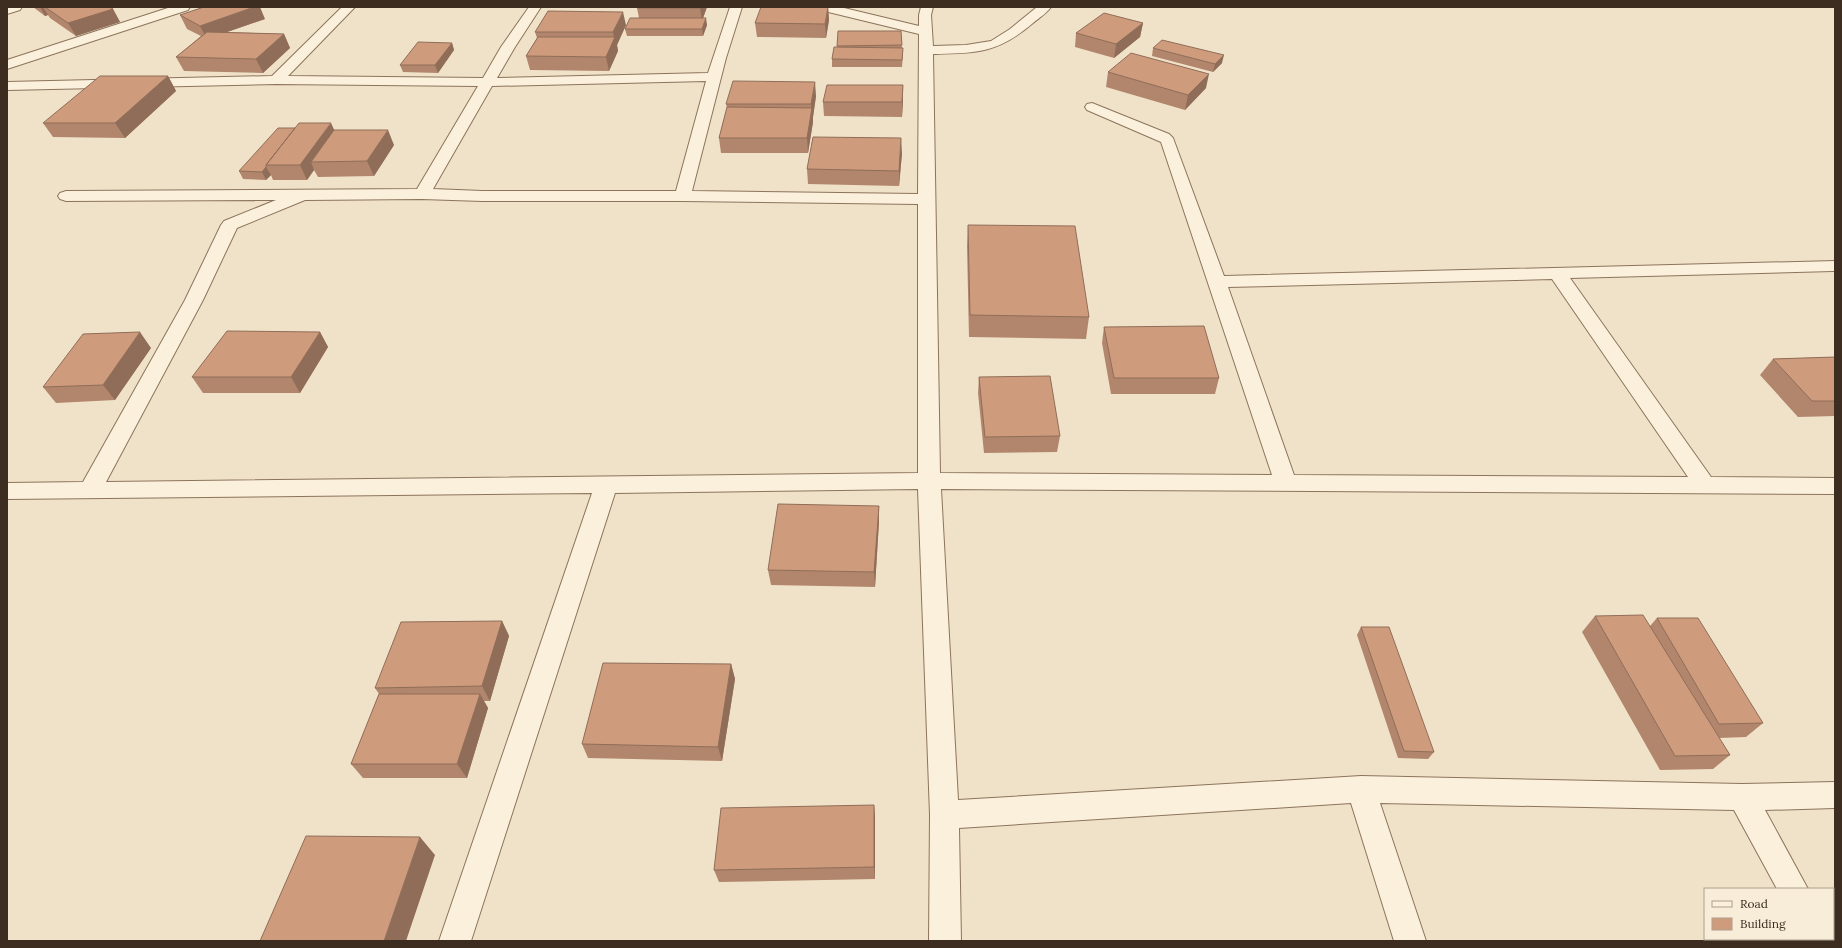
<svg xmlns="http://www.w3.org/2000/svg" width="1842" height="948" viewBox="0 0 1842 948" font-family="Lora,serif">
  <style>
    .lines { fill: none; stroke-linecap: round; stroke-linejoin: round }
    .minor-casing { stroke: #8c745c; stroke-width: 2 }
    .minor { fill: #faf0dc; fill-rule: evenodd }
    .wall { fill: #b1866c }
    .shaded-wall { fill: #906d58 }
    .building { fill: #ce9c7d; stroke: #906d58 }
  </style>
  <rect width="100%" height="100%" fill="#f0e2c8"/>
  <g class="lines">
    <defs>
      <path id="minor" d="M7,7H22L20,10L7,14Z
        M171,7H190L188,10L7,69V60Z
        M342,7H355L288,76L483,78L501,47L529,7H541L515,47L497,78L708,73L730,7H742L726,58L692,191L918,194L919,34L820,10L818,7H840L919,26V15L921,7H933L931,15L933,46L966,45L991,41L1010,29L1037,7H1051C1047,13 1039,18 1033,23C998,53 977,53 933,54L940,473L1272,475L1161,142L1087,110L1085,107L1087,104L1092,103L1169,134L1173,138L1224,276L1835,261V271H1833L1570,278L1711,477L1835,478V494L941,489L958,800L1361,776L1742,784L1835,782V808L1765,810L1808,889H1777L1734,810L1380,803L1426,941H1394L1351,803L959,828L961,941H929L930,815L918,489L615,493L471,941H439L592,493L7,499V483L83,482L185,300L221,225L224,221L276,200L66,201L60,199L58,196L60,193L66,191L417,189L478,86L276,84L7,90V82L272,76ZM706,81L676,191H482L433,189L492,86ZM422,199L482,201H683L918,204V473L106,482L203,300L237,228L305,200ZM1552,279L1688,477L1294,475L1228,287Z
        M1833,930L1835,941H1806L1805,939H1833Z"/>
    </defs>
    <!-- minor casing -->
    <use href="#minor" class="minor-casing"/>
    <!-- minor -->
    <use href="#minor" class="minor"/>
  </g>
  <!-- wall -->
  <path class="wall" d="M33,7H110L113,9L120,22L76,36L50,18L48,15L45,16Z
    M707,7L703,18L707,25L703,36H627L625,29L639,18L637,8Z
    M828,7L829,20L826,38L757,37L755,23Z
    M180,15L265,19L227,32L284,34L290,48L263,73L184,71L176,57L201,36L187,29Z
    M1143,23L1140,37L1114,58L1075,47L1076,33Z
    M626,25L617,45L618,51L609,71L530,70L526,56L537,38L535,32Z
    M901,31L902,48L903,55L902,67H832V59L837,47V46Z
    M452,43L454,50L438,73L403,72L400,65Z
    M1153,48L1222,63L1213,72L1152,56Z
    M1108,72L1206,88L1185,110L1106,87Z
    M168,76L176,91L125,138L53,137L43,123Z
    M903,85V100L902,117L824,116L823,102Z
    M816,96L813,117V122L808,153H721L719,138L727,108L726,104Z
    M334,130L394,145L374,176L318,177L314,170L307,180H273L271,175L266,180L243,179L239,171Z
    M902,153L899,186L808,184L807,169Z
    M968,225L1089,317L1086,339L969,337L967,246Z
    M1104,327L1219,378L1215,394H1111L1102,343Z
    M320,332L328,347L300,393H203L192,377Z
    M151,348L115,400L56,403L43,387Z
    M1835,357V416L1798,417L1760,375L1773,359Z
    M979,377L1060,436L1057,452L984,453L978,393Z
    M879,506V521L875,587L771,585L768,570Z
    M1595,616L1650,626L1657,618L1763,723L1746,737L1719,738L1730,755L1713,769L1660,770L1582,632Z
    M502,621L509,636L490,701H484L488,708L467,778H363L351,764L379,694L375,688Z
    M1361,627L1434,752L1428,759L1398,758L1357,635Z
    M731,664L735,679L722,761L588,758L582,744Z
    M874,805L875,818V879L719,882L714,870Z"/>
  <!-- shaded-wall -->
  <path class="shaded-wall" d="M40,7H43L48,15L45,16Z
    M254,7H260L265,19L207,39L200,26Z
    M700,7H707L702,21L700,8Z
    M828,7L829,20L826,38L825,24Z
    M113,9L120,22L76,36L68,23Z
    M623,12L626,25L617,45L618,51L609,71L606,57L614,38L613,32Z
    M706,18L707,25L703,36L702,29Z
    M1143,23L1140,37L1114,58L1116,44Z
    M284,34L290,48L263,73L256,59Z
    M452,43L454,50L438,73L435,65Z
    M1224,55L1222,63L1213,72L1215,64Z
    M1209,74L1206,88L1185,110L1188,95Z
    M168,76L176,91L125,138L115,123Z
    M815,82L816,96L813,117V122L808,153L807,138L811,110V104Z
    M903,85V100L902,117V102Z
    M331,123L338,138L311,162L314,170L307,180L300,165Z
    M388,130L394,145L374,176L367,161Z
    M901,138L902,153L899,186V171Z
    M266,167L271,175L266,180L262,172Z
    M140,332L151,348L115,400L103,385Z
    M320,332L328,347L300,393L291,377Z
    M879,506V521L875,587L874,572Z
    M502,621L509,636L490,701L482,686Z
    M731,664L735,679L722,761L718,747Z
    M480,694L488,708L467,778L457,764Z
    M874,805L875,818V879L874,867Z
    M420,837L435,855L406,941H384Z"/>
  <!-- building -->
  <path class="building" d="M45,7H110L113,9L68,23Z
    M204,7H254L200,26L180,15Z
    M638,7H700V8H637Z
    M761,7H828L825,24L755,23Z
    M548,11L623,12L613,32H535Z
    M1104,13L1143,23L1116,44L1076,33Z
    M630,18H706L702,29H625Z
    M838,31H901L902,45L837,46Z
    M207,32L284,34L256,59L176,57Z
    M538,37H615L606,57L526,56Z
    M1162,40L1224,55L1215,64L1153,48Z
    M418,42L452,43L435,65H400Z
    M834,47L903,48L902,60L832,59Z
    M1131,53L1209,74L1188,95L1108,72Z
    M100,76H168L115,123H43Z
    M733,81L815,82L811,104H726Z
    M827,85H903L902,102H823Z
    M727,107L812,108L807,138H719Z
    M299,123H331L300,165H266Z
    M278,128H295L266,165V167L262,172L239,171Z
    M334,130H388L367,161L311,162Z
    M813,137L901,138L899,171L807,169Z
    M968,225L1075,226L1089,317L970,315Z
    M1204,326L1219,378H1114L1104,327Z
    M227,331L320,332L291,377H192Z
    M140,332L103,385L43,387L83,334Z
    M1835,357V401H1812L1773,359Z
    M1050,376L1060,436L985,437L979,377Z
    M778,504L879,506L874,572L768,570Z
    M1643,615L1730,755L1675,756L1595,616Z
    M1657,618H1698L1763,723L1719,724Z
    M502,621L482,686L375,688L401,622Z
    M1361,627H1389L1434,752L1404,751Z
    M603,663L731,664L718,747L582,744Z
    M379,694H480L457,764H351Z
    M874,805V867L714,870L721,808Z
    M306,836L420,837L384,941H260Z"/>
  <!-- border -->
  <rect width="1842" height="948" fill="none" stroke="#3d2d20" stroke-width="16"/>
  <!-- legend -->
  <rect x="1704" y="888" width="130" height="52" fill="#f7edd8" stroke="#ada08e"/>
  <rect x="1712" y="901" width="20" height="6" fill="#faf0dc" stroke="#ada08e"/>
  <text x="1740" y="908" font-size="12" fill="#3d2d20">Road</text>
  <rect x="1712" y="918" width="20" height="12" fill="#ce9c7d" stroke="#ada08e"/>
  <text x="1740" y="928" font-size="12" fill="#3d2d20">Building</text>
</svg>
